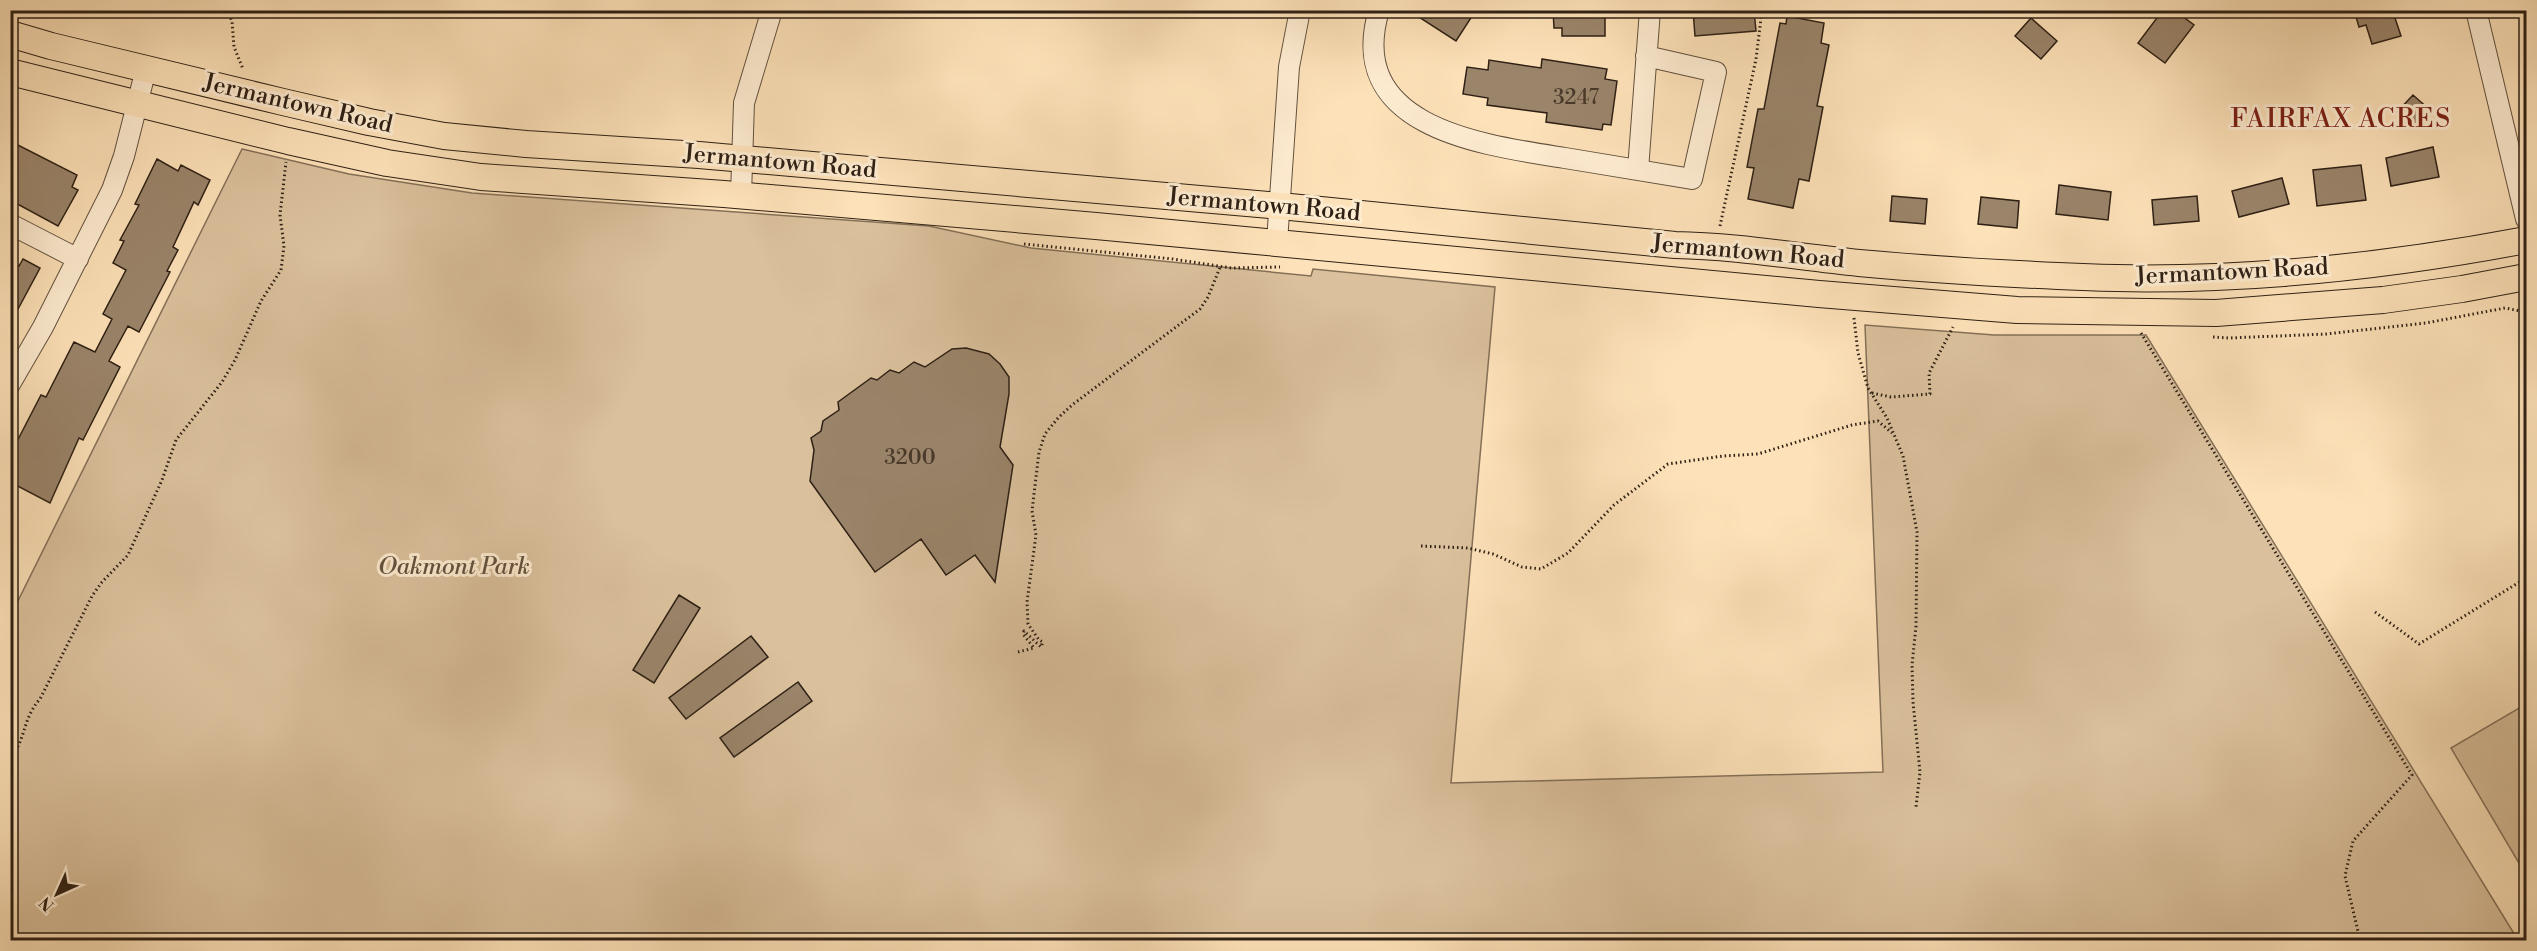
<svg xmlns="http://www.w3.org/2000/svg" width="2537" height="951" viewBox="0 0 2537 951" font-family="'Libre Bodoni',serif">
  <style>
    .green { fill: #dac09c; stroke: #847058; stroke-width: 1.5 }
    .building { fill: #9a846a; stroke: #2e2015; stroke-width: 1.5 }
    .lines { fill: none; stroke-linecap: round; stroke-linejoin: round }
    .minor-casing { stroke: #62503e; stroke-width: 22 }
    .major-casing { stroke: #2e2015; stroke-width: 28 }
    .path { stroke: #2e2015; stroke-width: 3; stroke-dasharray: 1.5 3; stroke-linecap: butt }
    .minor { stroke: #feecd1; stroke-width: 20 }
    .major { stroke: #fde1b8; stroke-width: 26 }
    .labels { text-anchor: middle; dominant-baseline: central; stroke-width: 6; stroke-linejoin: round; paint-order: stroke }
    .number-label { font-size: 21px; fill: #49392a }
    .street-label { font-size: 24px; fill: #2e2015; stroke: #feecd1 }
    .park-label { font-size: 24px; font-style: italic; fill: #62503e; stroke: #feecd1 }
    .neighbourhood-label { font-size: 26px; letter-spacing: 1.5px; fill: #7a1f14; stroke: #feecd1 }
  </style>
  <rect width="100%" height="100%" fill="#fde1b8"/>
  <filter id="stains"><feTurbulence type="fractalNoise" baseFrequency=".00333" numOctaves="4"/><feColorMatrix values="0 0 0 0 .2 0 0 0 0 .09 0 0 0 0 .02 0 0 0 .5 -.17"/></filter>
  <radialGradient id="worn" r=".72"><stop offset=".6" stop-color="#630" stop-opacity="0"/><stop offset="1" stop-color="#630" stop-opacity=".3"/></radialGradient>
  <!-- green -->
  <path class="green" d="M242,149L349,174L472,193L929,226L1031,248L1311,276L1313,269L1495,287L1451,783L1883,772L1865,325L1994,335H2146L2518,940H11L10,617Z
    M2526,704V875L2451,748Z"/>
  <!-- building -->
  <path class="building" d="M1408,10H1476L1456,41Z
    M1553,10H1605V36H1562V28H1554Z
    M1693,10H1754L1756,31L1695,36Z
    M2163,10H2174L2194,25L2165,63L2138,43Z
    M2354,10H2400V14L2394,15L2401,36L2372,44L2366,25L2359,27Z
    M1787,16L1824,23L1821,43L1829,45L1817,106L1823,107L1809,181L1799,179L1793,208L1748,199L1754,168L1747,167L1758,109H1764L1780,23L1786,24Z
    M2031,18L2057,41L2041,59L2015,36Z
    M1542,59L1607,69L1605,79L1617,81L1611,125L1603,124L1602,130L1546,122L1547,113L1487,105L1488,98L1463,94L1467,67L1488,70L1489,60L1541,68Z
    M2413,95L2430,110L2414,127L2397,112Z
    M10,141L77,175L72,187L78,190L58,226L10,200Z
    M2433,147L2439,177L2391,186L2386,158Z
    M157,159L178,171L181,165L210,180L198,205L194,202L173,247L178,250L167,271L170,272L139,332L128,326L109,361L120,367L83,440L79,438L50,503L10,482V455L41,395L46,397L74,342L95,352L112,319L103,314L126,270L113,263L124,241L120,240L139,205L135,204Z
    M2361,165L2366,200L2317,206L2313,170Z
    M2282,178L2289,204L2239,217L2232,191Z
    M2059,185L2111,192L2108,220L2056,214Z
    M1892,196L1927,199L1925,224L1890,221Z
    M2197,196L2199,221L2154,225L2152,200Z
    M1981,197L2019,201L2017,228L1978,224Z
    M23,259L40,268L10,324V262L19,266Z
    M966,348L989,354L1000,364L1009,377V394L1000,447L1013,465L995,582L975,555L946,575L921,539L875,572L810,481L814,450L811,438L821,431L823,421L839,410L838,402L871,378L877,380L890,370L899,373L914,362L925,367L952,349Z
    M679,595L700,608L654,683L633,670Z
    M751,636L768,657L686,719L669,698Z
    M798,682L812,701L734,757L720,738Z"/>
  <g class="lines">
    <defs>
      <path id="minor" d="M1379,10C1344,128 1483,145 1565,158C1608,165 1650,172 1692,179L1716,72L1646,56
        M2476,10L2526,219
        M1638,170L1650,10
        M741,195L744,103L772,10
        M10,224L78,259
        M1277,242L1289,67L1300,10
        M10,384L43,327L112,190L124,156L146,69"/>
      <path id="major" d="M10,34L51,46L283,102L369,122L444,136L526,144L699,155L1280,206L1675,245C1737,246 1798,257 1859,263C1925,269 1992,273 2058,276C2215,285 2373,269 2526,240
        M10,72L288,141L387,163L481,177L724,194L1096,226L1819,294L2017,310L2216,313L2383,300L2462,289L2526,277"/>
    </defs>
    <!-- minor casing -->
    <use href="#minor" class="minor-casing"/>
    <!-- major casing -->
    <use href="#major" class="major-casing"/>
    <!-- path -->
    <path class="path" d="M227,10L232,21L234,47L243,69
      M1720,226L1756,59L1762,10
      M1024,244L1173,259L1231,268L1280,267
      M1854,318L1858,353L1868,388L1887,418L1903,456L1917,532L1916,626L1912,665L1913,702L1920,772L1916,807
      M2141,333L2412,775L2353,841L2345,876L2360,940
      M2213,337L2229,338L2326,334L2426,323L2505,308L2526,312
      M1872,393L1891,397L1930,394L1929,373L1953,327
      M1421,546L1468,548L1493,554L1522,567L1541,569L1568,553L1614,505L1668,464L1723,456L1758,454L1852,425L1878,421L1892,433
      M2375,612L2419,644L2526,578
      M1018,652L1034,648L1023,634L1024,631L1041,647L1043,642L1039,640L1028,624L1027,602L1036,535L1032,511L1039,452L1045,434L1058,418L1072,405L1200,309L1208,297L1221,265
      M10,758C26,741 22,719 40,699L92,596L102,582L128,555L162,480L176,440L222,382L235,360L261,301L281,270L284,246L280,215L286,162"/>
    <!-- minor -->
    <use href="#minor" class="minor"/>
    <!-- major -->
    <use href="#major" class="major"/>
  </g>
  <g class="labels">
    <!-- number labels -->
    <g class="number-label">
      <text x="1576" y="98">3247</text>
      <text x="910" y="458">3200</text>
    </g>
    <!-- street labels -->
    <g class="street-label">
      <text transform="translate(298 104) rotate(13)">Jermantown Road</text>
      <text transform="translate(780 162) rotate(5)">Jermantown Road</text>
      <text transform="translate(1264 205) rotate(5)">Jermantown Road</text>
      <text transform="translate(1748 252) rotate(5)">Jermantown Road</text>
      <text transform="translate(2232 272) rotate(-3)">Jermantown Road</text>
    </g>
    <!-- park labels -->
    <g class="park-label">
      <text x="454" y="567">Oakmont Park</text>
    </g>
    <!-- neighbourhood labels -->
    <g class="neighbourhood-label">
      <text x="2341" y="119">FAIRFAX ACRES</text>
    </g>
  </g>
  <!-- margin -->
  <rect width="2537" height="951" fill="none" stroke="#fde1b8" stroke-width="36"/>
  <rect x="12" y="12" width="2513" height="927" fill="none" stroke="#2e2015" stroke-width="3"/>
  <rect x="18" y="18" width="2501" height="915" fill="none" stroke="#2e2015" stroke-width="1.5"/>
  <!-- north arrow -->
  <g transform="translate(57 894) rotate(225)" stroke="#feecd1" stroke-width="4.5" paint-order="stroke">
  <path d="M0-4.5L10 22L0 15L-10 22Z" fill="#2e2015"/>
  <text y="-9" font-size="16" font-weight="bold" text-anchor="middle" fill="#2e2015">N</text>
  </g>
  <rect width="100%" height="100%" filter="url(#stains)"/>
  <rect width="100%" height="100%" fill="url(#worn)"/>
</svg>
